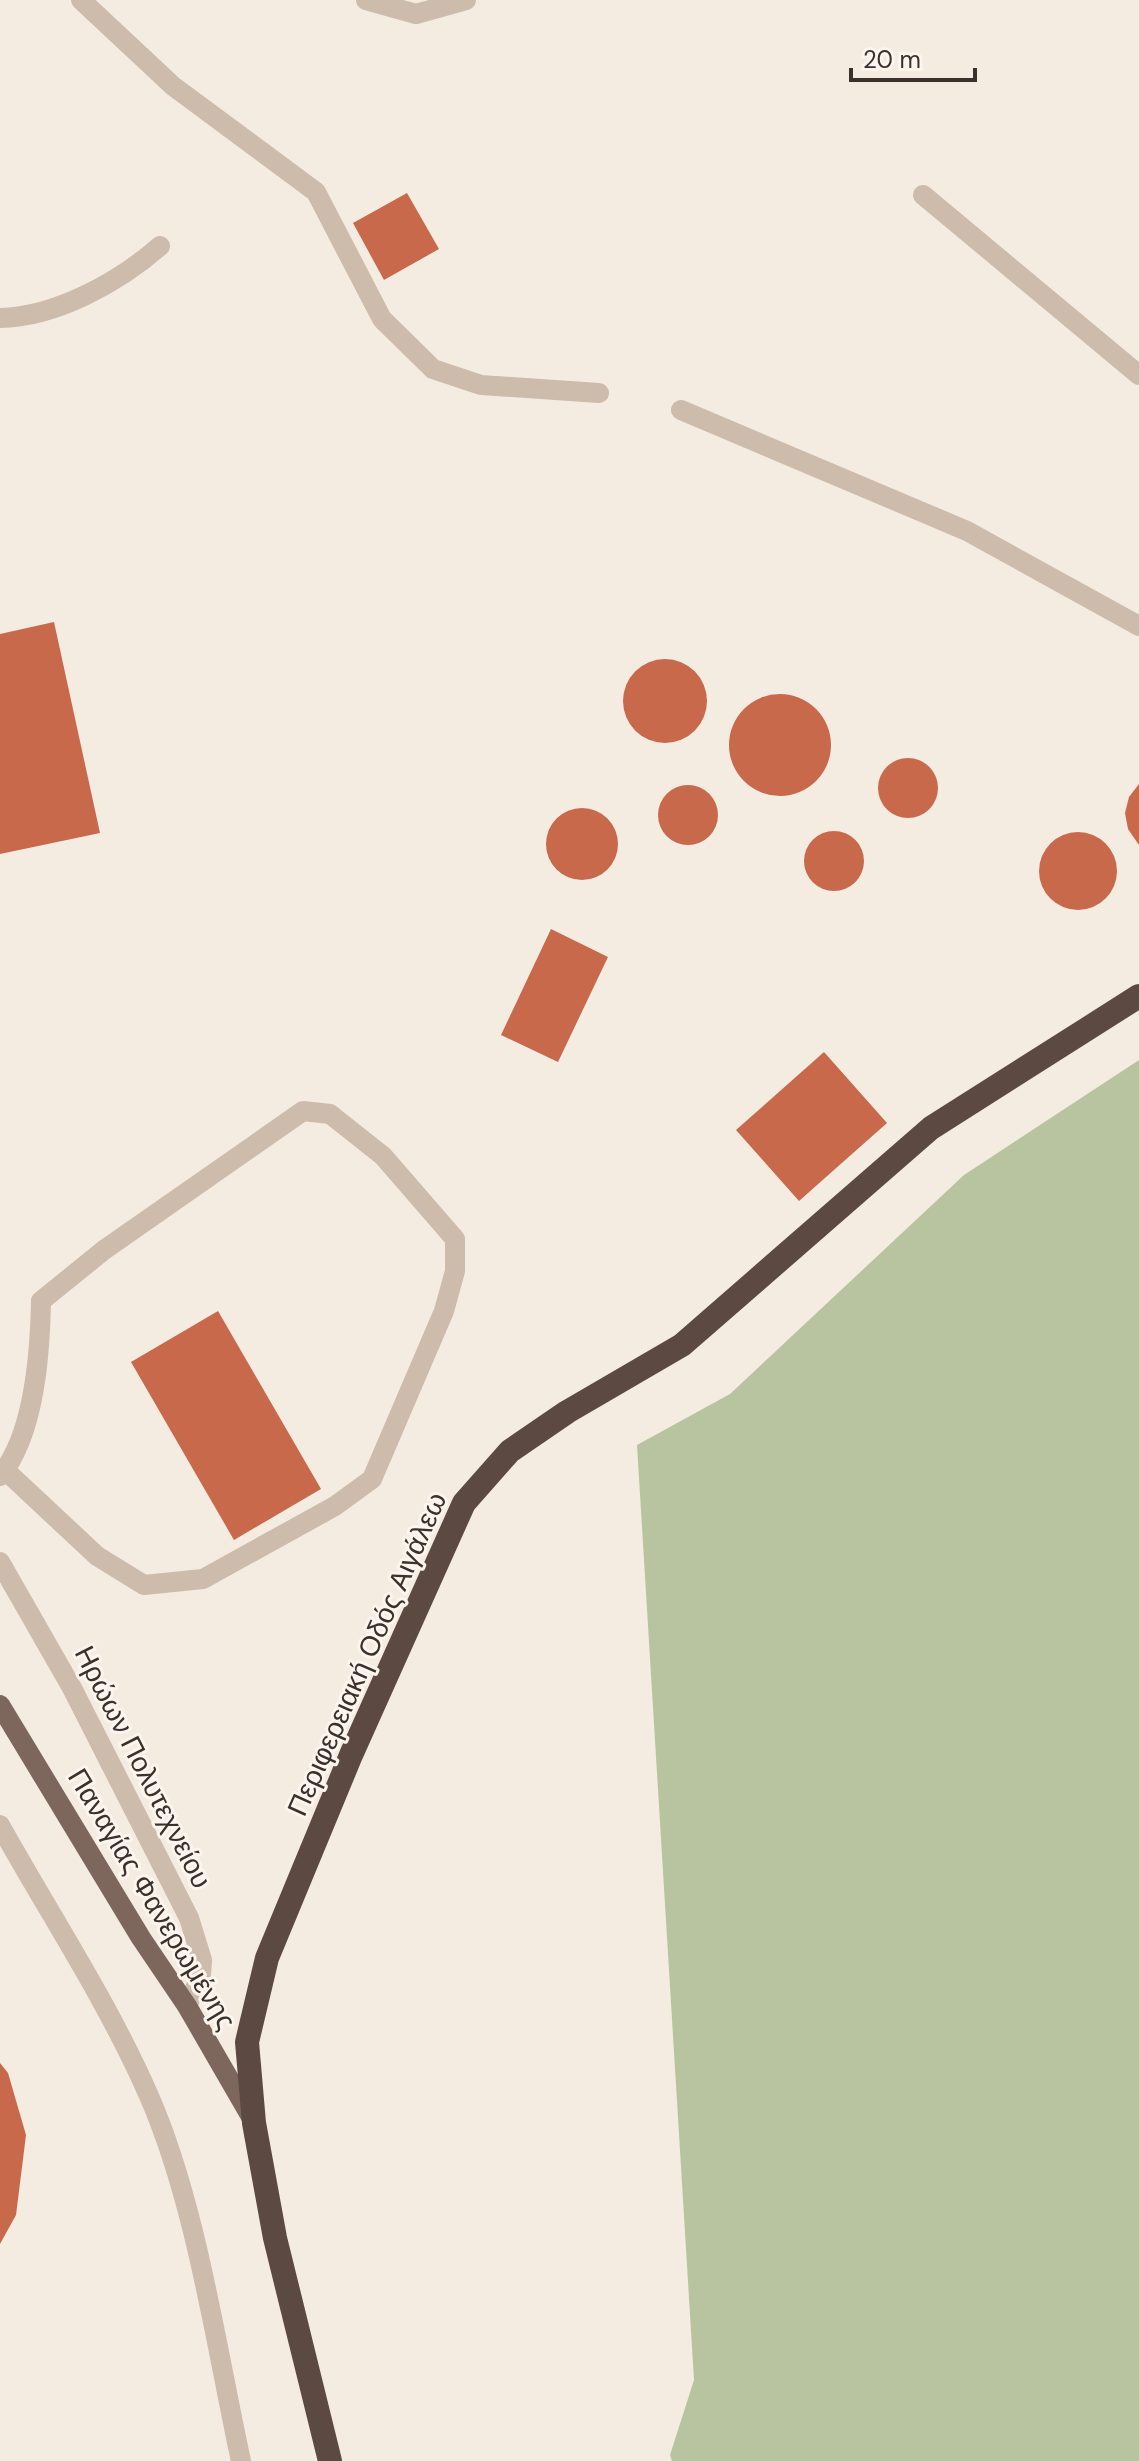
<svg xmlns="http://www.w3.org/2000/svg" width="1139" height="2461" viewBox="0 0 1139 2461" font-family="'DM Sans',sans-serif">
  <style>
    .green { fill: #b8c4a0 }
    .building { fill: #c8694b }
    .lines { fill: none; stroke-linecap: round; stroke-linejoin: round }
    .minor { stroke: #cdbbac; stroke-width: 20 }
    .major { stroke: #7d675c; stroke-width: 20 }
    .highway { stroke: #5c4a42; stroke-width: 24 }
    .labels { text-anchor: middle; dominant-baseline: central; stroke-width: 6; stroke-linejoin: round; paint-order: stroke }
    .street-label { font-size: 28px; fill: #3b302b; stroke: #fbf5ee }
  </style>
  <rect width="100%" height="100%" fill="#f4ebe1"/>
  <!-- green -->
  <path class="green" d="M1139,1060V2461H672L670,2455L694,2380L637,1445L730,1394L964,1175Z"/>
  <!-- building -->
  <path class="building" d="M407,193L439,249L384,280L353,223Z
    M54,622L100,833L0,854V634Z
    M623 701a42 42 0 1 1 84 0a42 42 0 1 1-84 0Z
    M729 745a51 51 0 1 1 102 0a51 51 0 1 1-102 0Z
    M878 788a30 30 0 1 1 60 0a30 30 0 1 1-60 0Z
    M1139,784V845L1128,829L1125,813L1129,797Z
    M658 815a30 30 0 1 1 60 0a30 30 0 1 1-60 0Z
    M546 844a36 36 0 1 1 72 0a36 36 0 1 1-72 0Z
    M804 861a30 30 0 1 1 60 0a30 30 0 1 1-60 0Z
    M1039 871a39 39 0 1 1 78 0a39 39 0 1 1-78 0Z
    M551,929L608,957L558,1062L501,1035Z
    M824,1052L887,1123L799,1201L736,1130Z
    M218,1311L321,1489L234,1540L131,1362Z
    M0,2063L8,2073L26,2135L16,2215L0,2244Z"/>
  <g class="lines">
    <!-- minor -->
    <path class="minor" d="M81,0L173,86L316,192L382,319L433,369L481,385L599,393
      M366,0L416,14L466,0
      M923,195L1139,375
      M0,318C56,317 119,282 160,246
      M681,410L967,531L1139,626
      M0,1476C35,1434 40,1353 41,1301L104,1250L303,1111L330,1114L383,1156L455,1239V1271L444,1311L372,1479L335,1506L203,1579L144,1585L97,1556L5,1470
      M0,1562L72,1688L189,1918L202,1960L201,1975L187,2006
      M0,1825C50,1915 108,2002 149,2096C196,2203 216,2346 241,2461"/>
    <!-- major -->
    <path class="major" d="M0,1705L141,1938L187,2006L254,2122"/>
    <!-- highway -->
    <path class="highway" d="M330,2461L275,2238L254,2123L247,2042L267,1958L351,1755L464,1503L510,1451L567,1412L682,1345L931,1128L1139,996"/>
  </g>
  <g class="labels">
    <!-- street labels -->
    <g class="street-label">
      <text transform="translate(367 1654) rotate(-66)">Περιφερειακή Οδός Αιγάλεω</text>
      <text transform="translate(143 1767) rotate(63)">Ηρώων Πολυτεχνείου</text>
      <text transform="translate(152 1899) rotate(59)">Παναγίας Φανερωμένης</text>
    </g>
  </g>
  <!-- scale -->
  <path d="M851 68v12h124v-12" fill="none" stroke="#3b302b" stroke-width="4"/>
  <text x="863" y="68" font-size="24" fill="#3b302b" stroke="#fbf5ee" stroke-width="6" paint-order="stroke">20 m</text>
</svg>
